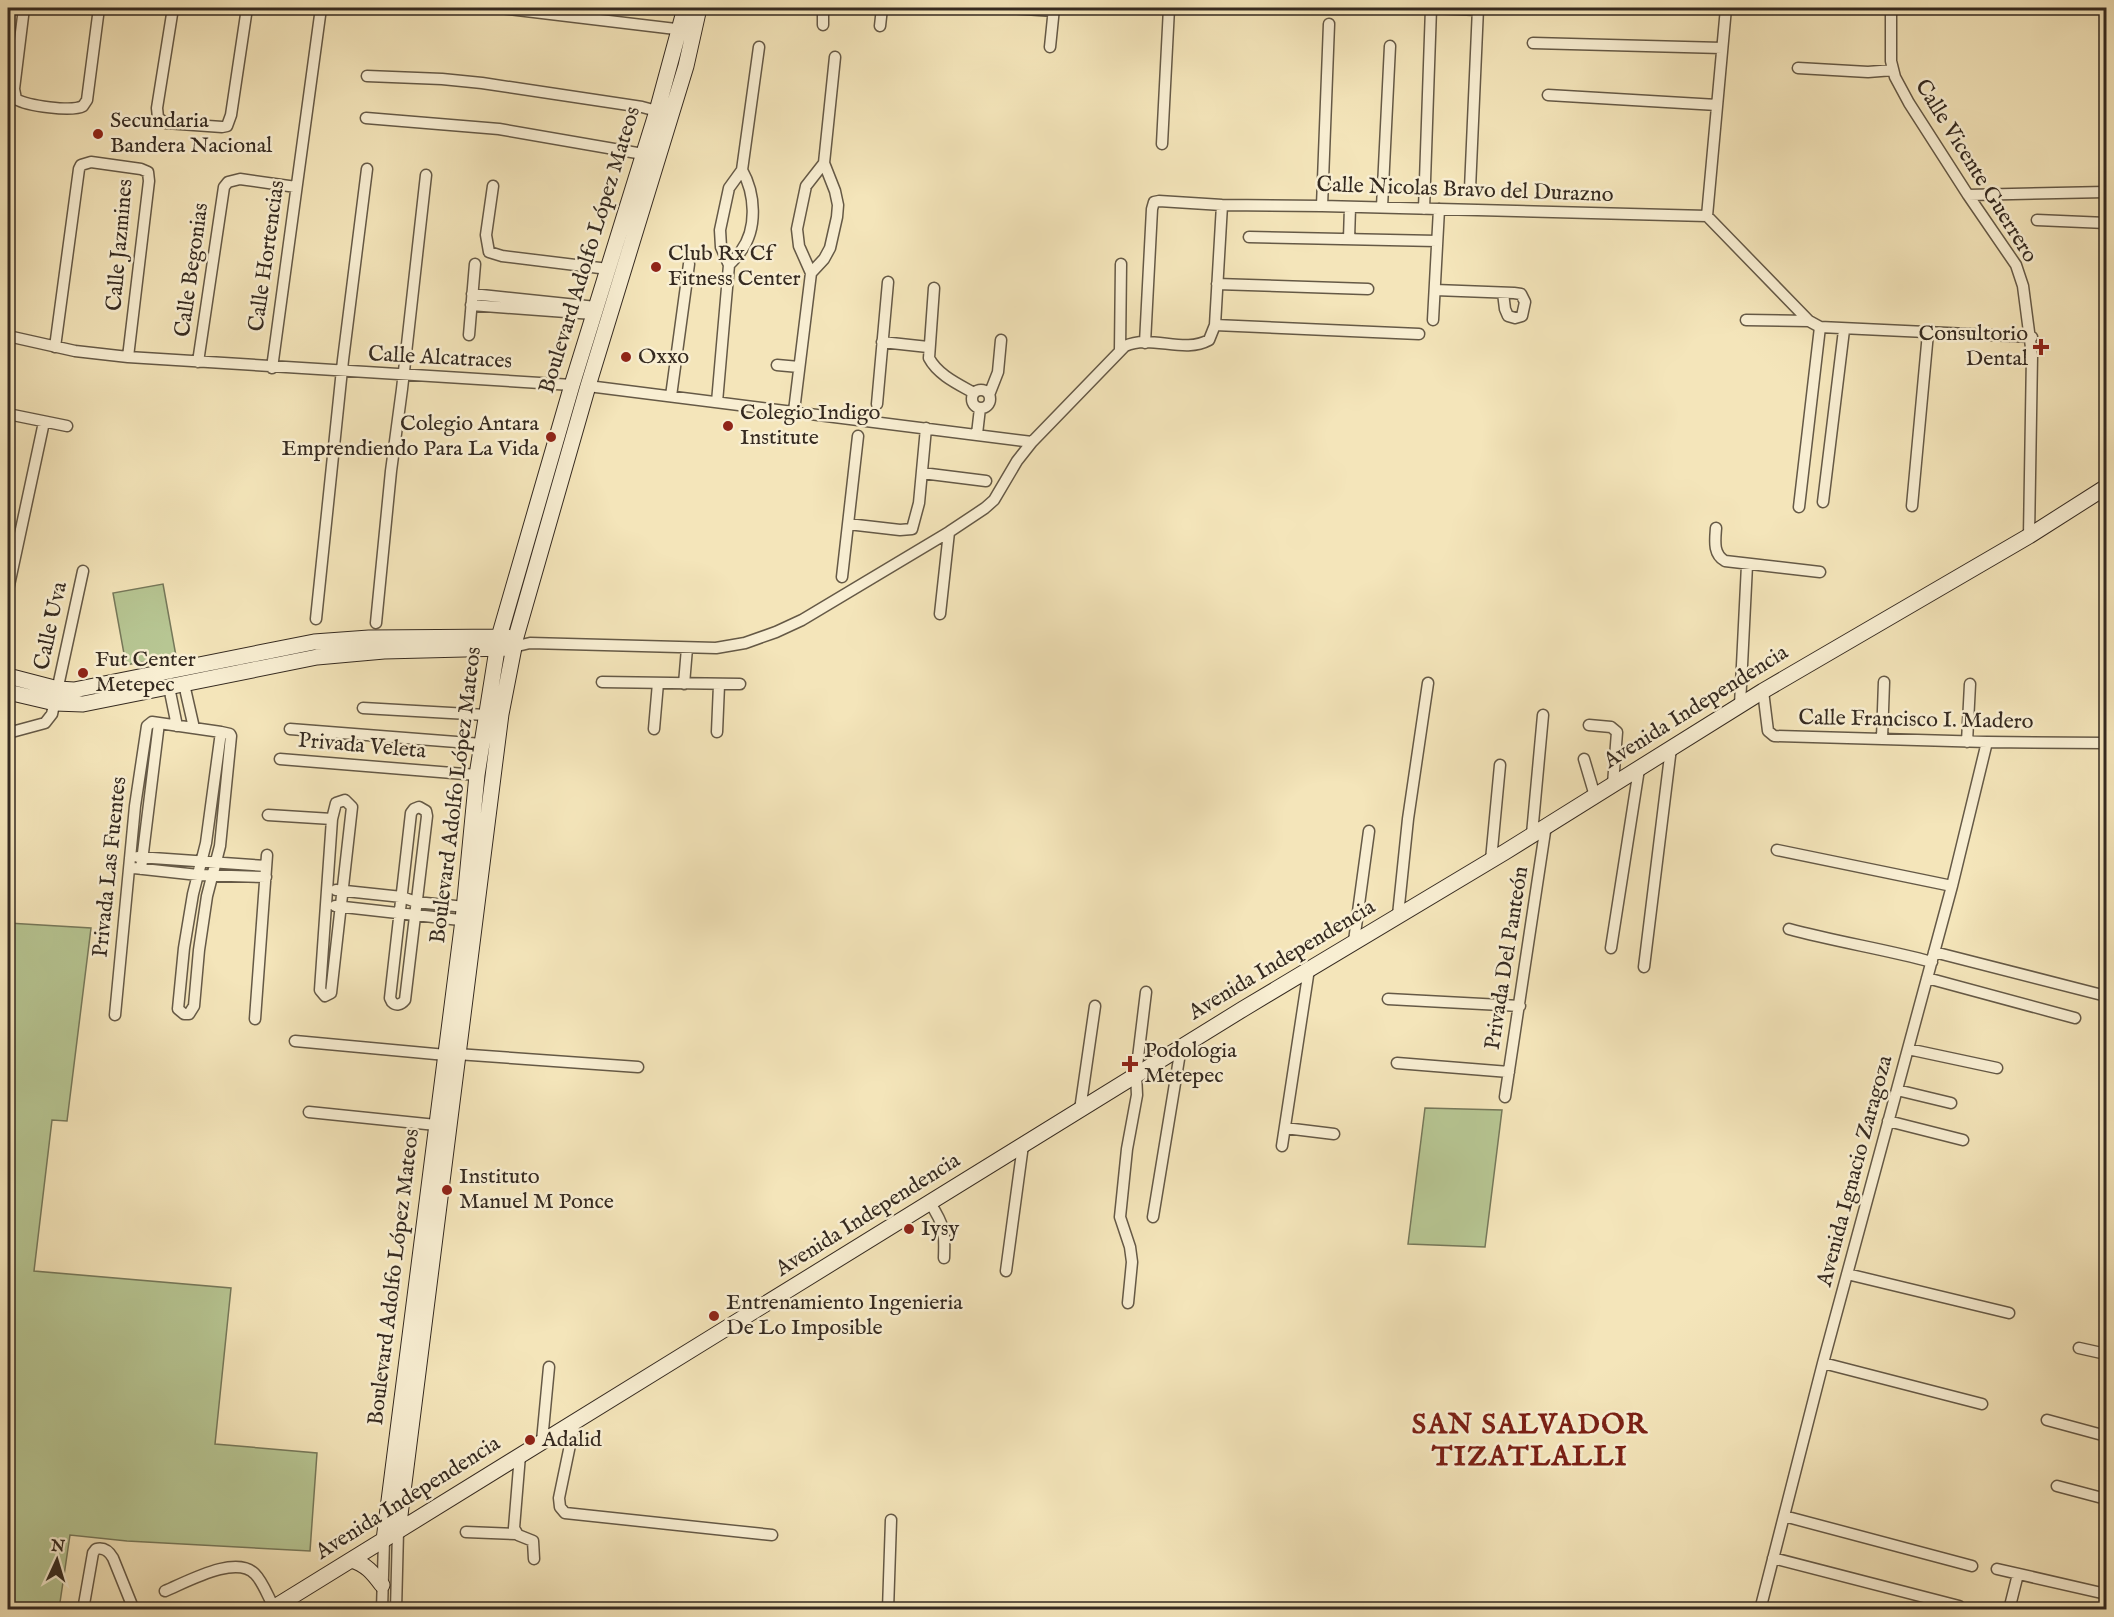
<svg xmlns="http://www.w3.org/2000/svg" width="2114" height="1617" viewBox="0 0 2114 1617" font-family="'IM FELL English',serif">
  <style>
    .green { fill: #b7c693; stroke: #76785a; stroke-width: 1.5 }
    .lines { fill: none; stroke-linecap: round; stroke-linejoin: round }
    .street-casing { stroke: #655946; stroke-width: 13 }
    .secondary-casing { stroke: #352a20; stroke-width: 17 }
    .street { stroke: #f8eed2; stroke-width: 10 }
    .secondary { stroke: #f8eed2; stroke-width: 15 }
    .poi-dot { fill: #8f2418; stroke: #f8eed2; stroke-width: 2 }
    .labels { text-anchor: middle; dominant-baseline: central; stroke-width: 5; stroke-linejoin: round; paint-order: stroke }
    .poi-label { font-size: 22px; fill: #352a20; stroke: #f8eed2; text-anchor: start }
    .street-label { font-size: 22px; fill: #352a20; stroke: #f8eed2 }
    .district-label { font-size: 28px; font-weight: bold; letter-spacing: 1.5px; fill: #7a1f14; stroke: #f8eed2 }
  </style>
  <rect width="100%" height="100%" fill="#f4e5ba"/>
  <filter id="stains"><feTurbulence type="fractalNoise" baseFrequency=".00333" numOctaves="4"/><feColorMatrix values="0 0 0 0 .2 0 0 0 0 .09 0 0 0 0 .02 0 0 0 .5 -.17"/></filter>
  <radialGradient id="worn" r=".72"><stop offset=".6" stop-color="#630" stop-opacity="0"/><stop offset="1" stop-color="#630" stop-opacity=".3"/></radialGradient>
  <!-- green -->
  <path class="green" d="M163,584L176,656L126,665L113,593Z
    M8,923L91,928L67,1121L52,1120L34,1271L231,1288L215,1444L317,1453L310,1551L127,1541L70,1535L59,1609H8Z
    M1425,1108L1502,1110L1485,1247L1408,1244Z"/>
  <g class="lines">
    <defs>
      <path id="street" d="M24,8L14,89L16,99C27,106 72,112 83,106L87,100L99,8
        M173,8L157,108L158,118L166,123L222,127L227,126L231,115L247,8
        M500,8L684,30
        M1010,8L1054,11
        M1431,8L1478,10
        M1891,8V61L1895,77L1909,103L1968,195L2016,265L2023,286L2032,355L2029,536
        M823,25V8
        M880,26L882,8
        M1533,43L1722,48
        M1050,47L1054,8
        M1798,68L1868,72L1893,70
        M367,76L442,79L482,83L642,107L657,111
        M1548,95L1717,105
        M366,118L499,129L643,154
        M1162,144L1169,8
        M493,186L486,235L489,252L502,256L608,269
        M1470,189L1478,8
        M1968,195L2106,192
        M1322,206L1329,24
        M1382,207L1390,46
        M1424,209L1431,8
        M1707,216L1809,321L1820,327L2032,337
        M1707,216L1726,8
        M2037,220L2106,223
        M1249,237L1437,241
        M1349,239L1350,207
        M729,265C733,261 738,256 741,251C758,228 755,193 742,170
        M811,273L824,259L830,248L837,217L838,205L835,191L824,163L835,57
        M1217,284L1368,289
        M934,288L929,358C938,375 958,384 974,393
        M1435,290L1514,293L1521,294L1525,302L1522,316L1515,318L1508,316L1505,309L1503,293
        M472,294L596,307
        M471,305L593,314
        M1433,320L1439,209
        M1746,320L1809,321
        M1215,325L1419,334
        M469,335L475,264
        M8,336L75,351L128,357L572,385
        M882,342L928,347
        M1145,343L1152,209L1154,202L1159,201L1222,205L1322,206L1707,216
        M55,347L79,169L81,165L91,162L141,169L148,172L149,181L128,357
        M1120,350L1121,264
        M198,362L224,187L228,182L240,179L296,187
        M777,365L799,367
        M272,368L321,8
        M588,386L1032,442
        M972 399a9 9 0 1 1 18 0a9 9 0 1 1-18 0Z
        M989,395L998,372L1001,340
        M671,396L689,264
        M717,402L729,265L721,247L720,230L729,188L742,170L759,47
        M877,404L888,282
        M794,411L811,273L799,246L797,229L806,186L824,163
        M8,414L67,426
        M977,434L980,408
        M922,473L986,481
        M1823,502L1844,330
        M1912,506L1928,333
        M1799,507L1820,327
        M848,524L900,530L912,529L919,503L926,428
        M1716,528C1715,541 1713,554 1725,561L1820,572
        M842,577L858,436
        M8,590L44,422
        M940,614L949,532
        M316,619L343,360L367,169
        M376,623L391,471L402,389L426,175
        M513,647L530,643L716,648L745,643L776,632L802,620L949,532L985,508L994,500L1017,461L1032,442L1125,346C1151,334 1184,354 1209,340L1215,325L1222,205
        M602,682L740,684
        M184,684L194,728
        M684,684L687,648
        M169,687L177,726
        M1763,691L1768,731L1774,736L1987,742L2106,743
        M1740,705L1747,565
        M363,708L486,715
        M1589,725L1611,727L1617,732L1613,784
        M290,729L482,744
        M654,729L658,683
        M717,732L719,685
        M8,733L45,723L52,714L83,571
        M1882,738L1884,682
        M1967,742L1970,684
        M280,759L477,775
        M1584,759L1595,796
        M345,800L352,807L331,993L325,996L320,990L332,819L336,803Z
        M419,807L426,811L427,816L405,1000C401,1005 396,1006 392,1002L390,998L411,813L414,809Z
        M268,815L332,819
        M1532,834L1543,715
        M1777,850L1952,886
        M138,857L266,866
        M1491,860L1500,765
        M134,868L198,875L266,877
        M141,869L159,723
        M336,890L402,897L416,902L465,907
        M335,906L469,921
        M1398,915L1408,819L1428,683
        M1789,929C1837,942 1884,949 1932,962
        M1354,941L1369,831
        M1611,948L1639,769
        M1934,952L2106,996
        M1644,967L1671,748
        M1927,978L2075,1018
        M1388,999L1520,1006
        M115,1015L135,806L147,726L152,722L221,732L230,734L231,736L220,846L207,896L199,950L194,1006L189,1014H184L178,1009L184,948L193,894L206,843L221,732
        M255,1019L267,855
        M295,1041L446,1055
        M1908,1049L1997,1068
        M457,1054L638,1067
        M1397,1063L1509,1072
        M1897,1090L1951,1103
        M1505,1097L1546,825
        M1080,1110L1095,1006
        M309,1112L436,1125
        M1888,1121L1963,1140
        M1285,1128L1334,1134
        M1282,1146L1309,969
        M930,1203C945,1226 945,1232 944,1258
        M1153,1217L1181,1047
        M1006,1271L1023,1145
        M1847,1274L2009,1313
        M1128,1303L1132,1262L1130,1247L1120,1217L1127,1149L1137,1095L1136,1074L1146,992
        M2079,1348L2106,1354
        M1823,1363L1982,1404
        M2047,1420L2106,1436
        M575,1421L559,1498L560,1507L565,1513L772,1535
        M542,1441L549,1367
        M520,1455L514,1528L518,1535L533,1541L534,1559
        M2057,1486L2106,1499
        M1784,1516L1972,1566
        M466,1532L516,1534
        M1773,1558L1959,1606
        M1997,1569L2106,1594
        M165,1591C187,1582 236,1554 255,1574C263,1582 268,1597 274,1607
        M83,1610L93,1553L96,1549C104,1547 109,1551 113,1558L134,1610
        M382,1610L384,1540
        M396,1610L398,1531
        M888,1610L891,1520
        M1760,1610L1823,1363L1952,886L1987,742
        M2009,1610L2018,1574"/>
      <path id="secondary" d="M8,676L58,689L74,690L314,642L369,638L507,637
        M8,692L55,703L83,704L317,657L384,651L505,648
        M398,1531L495,761L501,714L516,637L588,386L686,66L699,8
        M384,1540L463,920L477,775L499,637L572,385L657,111L685,8
        M351,1560C366,1564 373,1573 382,1585
        M270,1610L1243,1009L1505,852L1763,691L2029,536L2106,487"/>
    </defs>
    <!-- street casing -->
    <use href="#street" class="street-casing"/>
    <!-- secondary casing -->
    <use href="#secondary" class="secondary-casing"/>
    <!-- street -->
    <use href="#street" class="street"/>
    <!-- secondary -->
    <use href="#secondary" class="secondary"/>
  </g>
  <!-- markers -->
  <g class="poi-dot">
    <circle cx="98" cy="134" r="6"/>
    <circle cx="656" cy="267" r="6"/>
    <path d="M2038 338h6v6h6v6h-6v6h-6v-6h-6v-6h6z"/>
    <circle cx="626" cy="357" r="6"/>
    <circle cx="728" cy="426" r="6"/>
    <circle cx="551" cy="437" r="6"/>
    <circle cx="83" cy="673" r="6"/>
    <path d="M1127 1055h6v6h6v6h-6v6h-6v-6h-6v-6h6z"/>
    <circle cx="447" cy="1190" r="6"/>
    <circle cx="909" cy="1229" r="6"/>
    <circle cx="714" cy="1316" r="6"/>
    <circle cx="530" cy="1440" r="6"/>
  </g>
  <g class="labels">
    <!-- poi labels -->
    <g class="poi-label">
      <text x="110" y="121">Secundaria<tspan x="110" dy="25">Bandera Nacional</tspan></text>
      <text x="668" y="254">Club Rx Cf<tspan x="668" dy="25">Fitness Center</tspan></text>
      <text x="2028" y="334" text-anchor="end">Consultorio<tspan x="2028" dy="25">Dental</tspan></text>
      <text x="638" y="357">Oxxo</text>
      <text x="740" y="413">Colegio Indigo<tspan x="740" dy="25">Institute</tspan></text>
      <text x="539" y="424" text-anchor="end">Colegio Antara<tspan x="539" dy="25">Emprendiendo Para La Vida</tspan></text>
      <text x="95" y="660">Fut Center<tspan x="95" dy="25">Metepec</tspan></text>
      <text x="1144" y="1051">Podologia<tspan x="1144" dy="25">Metepec</tspan></text>
      <text x="459" y="1177">Instituto<tspan x="459" dy="25">Manuel M Ponce</tspan></text>
      <text x="921" y="1229">Iysy</text>
      <text x="726" y="1303">Entrenamiento Ingenieria<tspan x="726" dy="25">De Lo Imposible</tspan></text>
      <text x="542" y="1440">Adalid</text>
    </g>
    <!-- street labels -->
    <g class="street-label">
      <text transform="translate(1976 171) rotate(58)">Calle Vicente Guerrero</text>
      <text transform="translate(1465 190) rotate(2)">Calle Nicolas Bravo del Durazno</text>
      <text transform="translate(120 245) rotate(-85)">Calle Jazmines</text>
      <text transform="translate(590 250) rotate(-73)">Boulevard Adolfo López Mateos</text>
      <text transform="translate(267 256) rotate(-82)">Calle Hortencias</text>
      <text transform="translate(192 270) rotate(-82)">Calle Begonias</text>
      <text transform="translate(440 358) rotate(3)">Calle Alcatraces</text>
      <text transform="translate(51 626) rotate(-78)">Calle Uva</text>
      <text transform="translate(1696 707) rotate(-32)">Avenida Independencia</text>
      <text transform="translate(1916 720) rotate(1)">Calle Francisco I. Madero</text>
      <text transform="translate(362 746) rotate(5)">Privada Veleta</text>
      <text transform="translate(456 795) rotate(-83)">Boulevard Adolfo López Mateos</text>
      <text transform="translate(110 867) rotate(-84)">Privada Las Fuentes</text>
      <text transform="translate(1507 958) rotate(-81)">Privada Del Panteón</text>
      <text transform="translate(1282 960) rotate(-31)">Avenida Independencia</text>
      <text transform="translate(1855 1171) rotate(-75)">Avenida Ignacio Zaragoza</text>
      <text transform="translate(868 1215) rotate(-32)">Avenida Independencia</text>
      <text transform="translate(394 1277) rotate(-83)">Boulevard Adolfo López Mateos</text>
      <text transform="translate(408 1498) rotate(-32)">Avenida Independencia</text>
    </g>
    <!-- district labels -->
    <g class="district-label">
      <text x="1530" y="1425">SAN SALVADOR<tspan x="1530" dy="32">TIZATLALLI</tspan></text>
    </g>
  </g>
  <!-- margin -->
  <rect width="2114" height="1617" fill="none" stroke="#f4e5ba" stroke-width="30"/>
  <rect x="9" y="9" width="2096" height="1599" fill="none" stroke="#352a20" stroke-width="3"/>
  <rect x="15" y="15" width="2084" height="1587" fill="none" stroke="#352a20" stroke-width="1.5"/>
  <!-- north arrow -->
  <g transform="translate(57 1560) rotate(4)" stroke="#f8eed2" stroke-width="4.5" paint-order="stroke">
  <path d="M0-4.5L10 22L0 15L-10 22Z" fill="#352a20"/>
  <text y="-9" font-size="16" font-weight="bold" text-anchor="middle" fill="#352a20">N</text>
  </g>
  <rect width="100%" height="100%" filter="url(#stains)"/>
  <rect width="100%" height="100%" fill="url(#worn)"/>
</svg>
